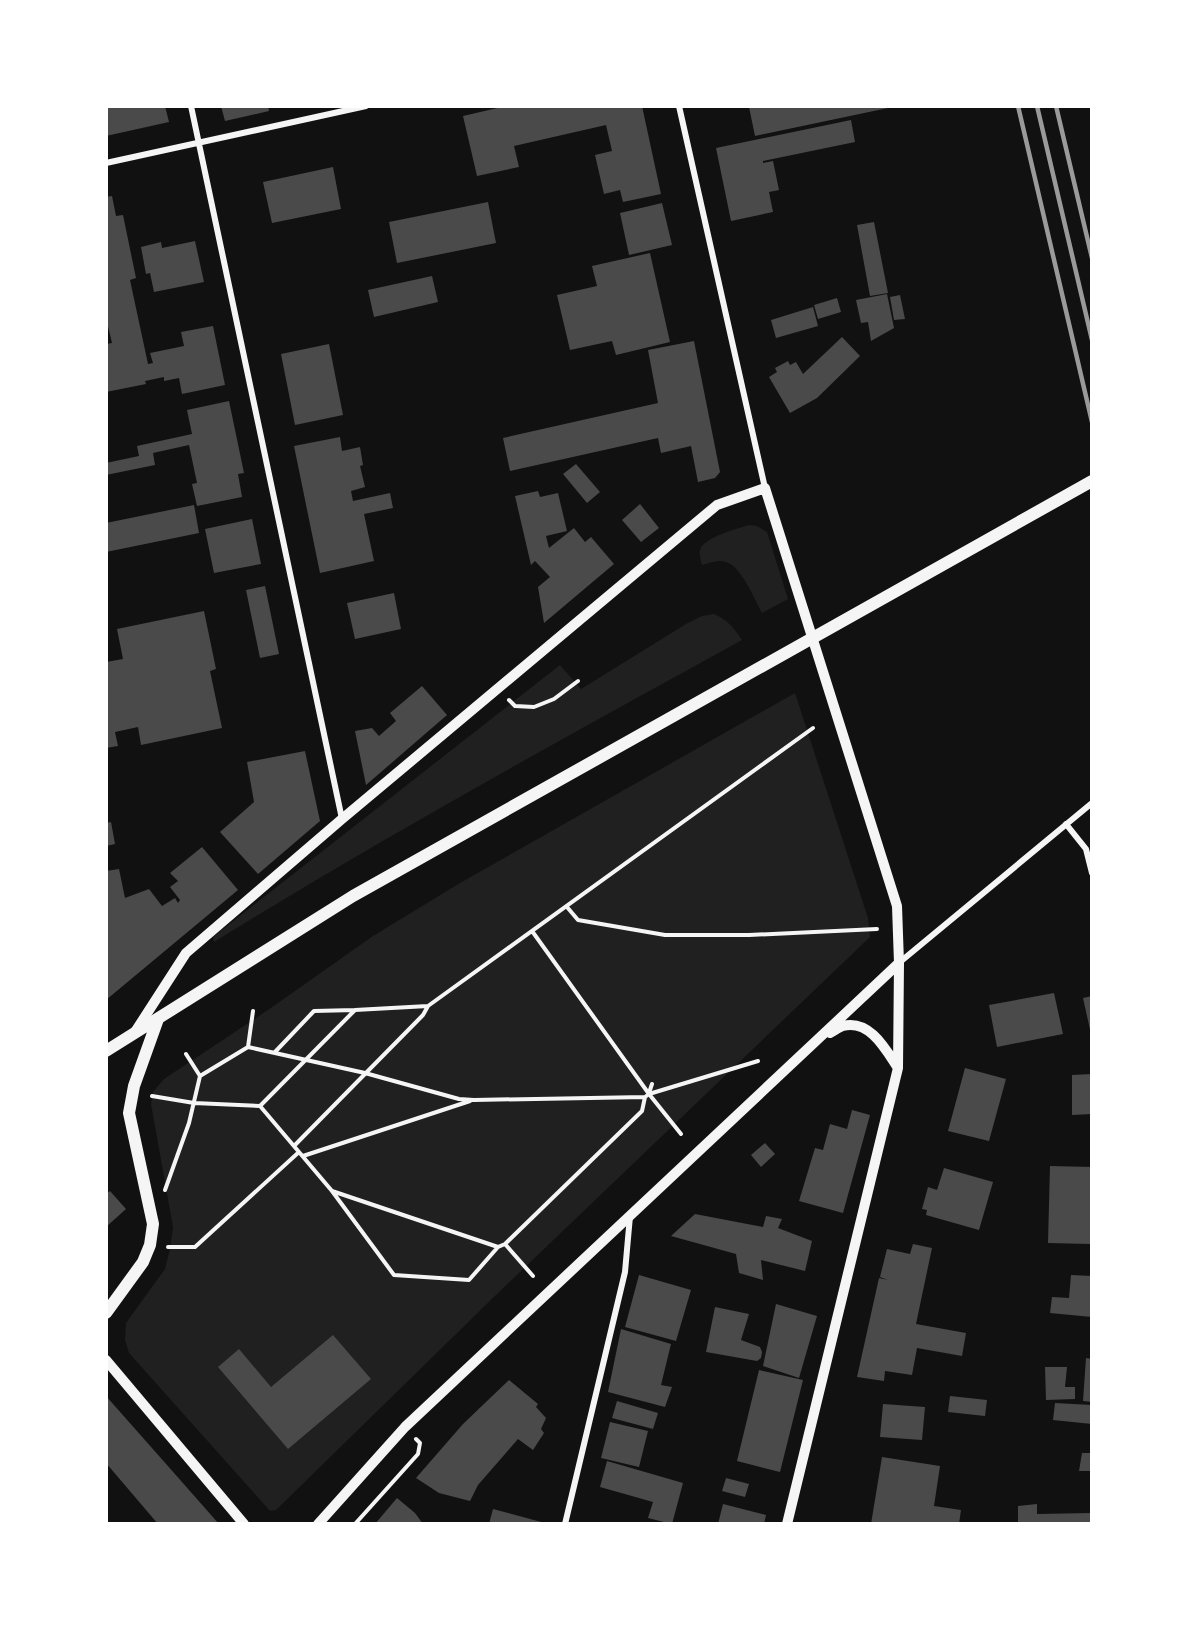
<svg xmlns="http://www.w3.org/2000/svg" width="1198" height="1630" viewBox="0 0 1198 1630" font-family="'Work Sans',sans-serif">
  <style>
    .green { fill: #202020 }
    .building { fill: #4a4a4a }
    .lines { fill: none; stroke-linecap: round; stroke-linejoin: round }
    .path { stroke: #f5f5f5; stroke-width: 4 }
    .minor { stroke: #f5f5f5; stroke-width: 6 }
    .tertiary { stroke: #f5f5f5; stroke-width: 10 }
    .secondary { stroke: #f5f5f5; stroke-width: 12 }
    .rail { stroke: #9a9a9a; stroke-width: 4.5 }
  </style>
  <rect width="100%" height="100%" fill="#111"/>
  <!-- green -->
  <path class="green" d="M749,525L757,526L767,532L788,599L762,613C754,599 742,567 726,562C718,559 710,563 702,565C701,560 699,554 700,550C704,537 736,529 749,525Z
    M714,614C728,620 734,628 742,640C564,738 387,835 214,942L213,937L560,665L581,689L686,624L702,616Z
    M795,693L868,918L870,937L497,1294L276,1510L270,1511L129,1353L125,1340L126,1323L165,1269L170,1249L173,1227L151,1104L153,1092L164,1079L268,1010L373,936L460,883Z"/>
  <!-- building -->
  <path class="building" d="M106,106H165L169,122L106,136Z
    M221,106H268L269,111L225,121Z
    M506,106H642L661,194L623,202L620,190L604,194L595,155L612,151L606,125L514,146L519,167L477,176L463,116Z
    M754,106H888V108L755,136L749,107Z
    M851,120L855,142L763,161V163L773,161L779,190L769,192L773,212L731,221L716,148Z
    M333,167L341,209L272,223L263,182Z
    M112,196L116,216L123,215L136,278L130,280L148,364L153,363L150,353L184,346L181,332L213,326L225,385L182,394L179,378L164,381V377L145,381L146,384L106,392V344L112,343L106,318V197Z
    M488,202L496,243L397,263L389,222Z
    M662,203L672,245L629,255L620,213Z
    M874,222L888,293L870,296L857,225Z
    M195,241L204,282L154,292L150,273L146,274L141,247L161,242L162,248Z
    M650,253L670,342L616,355L612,341L570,350L557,295L597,286L592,266Z
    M432,276L438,302L374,317L368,290Z
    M887,294L894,328L871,341L868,322L861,323L856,300Z
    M900,295L905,319L894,320L890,297Z
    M837,298L841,312L818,319L814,305Z
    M813,307L818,326L776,338L771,320Z
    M842,337L860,356L817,398L790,413L769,377L777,372L775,368L788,361L790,365L796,362L803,374Z
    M694,341L720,472L715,478L698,482L691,446L661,453L658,438L510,471L503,438L658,403L648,350Z
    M329,344L343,415L295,425L281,354Z
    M229,401L244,473L238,474L242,497L197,506L192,484L197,483L189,445L153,453L155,465L106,475V463L139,456L137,446L192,434L187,410Z
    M340,437L342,451L360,447L363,465L360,466L365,487L351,491L353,501L390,493L393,508L364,514L374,561L320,573L294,446Z
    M576,464L600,492L587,503L563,474Z
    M538,491L540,497L558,493L567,531L546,536L549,548L574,528L585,542L591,537L614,564L544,623L538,587L550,577L535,561L531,565L515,496Z
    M640,504L659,528L641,542L622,520Z
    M194,505L199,533L106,552V523Z
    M252,519L261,564L214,573L205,529Z
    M265,586L279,654L260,658L246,590Z
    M394,593L401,629L355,639L347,603Z
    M204,611L216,669L210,671L222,728L141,745L138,727L115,732L118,746L106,748V662L123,659L117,629Z
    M422,686L447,715L366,785L355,731L372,728L379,736L396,721L390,713Z
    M305,751L320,821L258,874L220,832L254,802L247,762Z
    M111,822L115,844L106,846V823Z
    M202,847L238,890L106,1000V871L119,869L125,898L149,889L162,906L175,898L178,903L180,900L170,887L178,881L170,873Z
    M1054,993L1063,1034L997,1047L989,1005Z
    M1092,996V1034H1091L1083,998Z
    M965,1068L1006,1079L989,1141L948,1131Z
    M1092,1074V1114L1072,1115V1075Z
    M852,1110L870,1115L843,1213L799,1201L815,1148L823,1150L830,1124L847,1129Z
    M765,1143L775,1154L761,1167L751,1155Z
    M1050,1166L1092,1167L1090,1244L1048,1243Z
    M944,1168L993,1182L979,1230L926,1215L927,1210L922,1209L928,1187L937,1190Z
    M110,1191L126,1209L106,1227V1194Z
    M695,1214L763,1227L766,1216L782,1219L778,1228L812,1241L805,1271L761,1260L763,1280L739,1273L736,1254L671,1236Z
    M913,1244L932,1248L916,1324L966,1333L962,1356L917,1348L912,1375L885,1371L884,1381L857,1377L879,1278L888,1280L880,1277L887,1249L910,1254Z
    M639,1275L691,1290L676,1341L625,1327Z
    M1071,1275L1092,1276V1317L1050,1313L1052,1297L1069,1298Z
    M776,1304L817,1316L799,1378L763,1366Z
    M715,1307L749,1314L741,1340L760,1347L762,1352L761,1358L757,1361L706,1352Z
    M621,1329L671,1344L661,1385L672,1387L665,1407L608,1392Z
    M333,1335L371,1379L288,1449L218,1367L239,1349L271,1387Z
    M1086,1358L1092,1359V1402L1083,1401Z
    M1045,1367H1067L1065,1387H1075V1399L1046,1400Z
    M759,1370L803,1380L780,1472L737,1461Z
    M509,1380L538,1404L536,1407L546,1418L541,1429L544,1433L533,1450L518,1439L478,1485L470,1501L439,1493L416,1478L463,1424Z
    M106,1396L167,1465L219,1524H158L106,1463Z
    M950,1396L987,1400L985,1416L948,1412Z
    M617,1401L658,1413L653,1429L612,1418Z
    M1055,1403L1092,1405V1424L1053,1420Z
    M883,1404L925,1407L922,1440L880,1437Z
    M610,1422L648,1431L639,1467L601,1458Z
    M1082,1453H1092V1471H1079Z
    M882,1457L940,1466L934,1506L961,1510L959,1524H871Z
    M607,1461L683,1483L672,1524L648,1518L653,1502L600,1487Z
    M726,1478L749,1484L745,1497L722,1491Z
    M397,1498L415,1513L423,1524H375Z
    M723,1504L766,1515L764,1524H718Z
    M1037,1504V1514L1092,1513V1524H1018V1506Z
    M493,1509L545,1523V1524H489Z"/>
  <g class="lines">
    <!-- path -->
    <path class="path" d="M509,700L515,706L534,707L554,699L578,681
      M567,907L578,920L665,935H749L877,929
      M532,931L649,1094L681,1134
      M248,1047L253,1011
      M275,1052L314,1011L355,1010
      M186,1054L200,1076L248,1047L365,1073L459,1099L474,1100L645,1097L649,1094L758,1061
      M649,1093L652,1084
      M152,1096L194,1103L260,1106L332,1191L394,1275L469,1280L498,1247L505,1244L642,1111L645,1097
      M260,1106L355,1010L428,1006L813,728
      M294,1146L423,1015L428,1006
      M303,1156L470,1101
      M165,1190L189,1123L200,1076
      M332,1191L498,1247
      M505,1244L533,1276
      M168,1247H195L299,1152
      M355,1524L418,1454L420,1443L416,1439"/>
    <!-- minor -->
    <path class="minor" d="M191,106L342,819
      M679,106L765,488
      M106,163L366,106
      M1066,824L1086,849L1092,873
      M900,962L1092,803
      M565,1524L625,1272L630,1216"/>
    <!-- tertiary -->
    <path class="tertiary" d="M135,1032L186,953L342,819L717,505L765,488L897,906L899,963L898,1068L787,1524
      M830,1033C834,1031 839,1027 843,1026C870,1019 886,1050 898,1068
      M106,1360L244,1524
      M318,1524L405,1427L899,963"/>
    <!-- secondary -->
    <path class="secondary" d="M106,1051L353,896L1092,481
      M106,1313L143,1262L150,1245L153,1224L129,1113L134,1086L158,1019"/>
    <!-- rail -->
    <path class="rail" d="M1018,106L1092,422
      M1037,106L1092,340
      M1056,106L1092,258"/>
  </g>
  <!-- border -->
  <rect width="1198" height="1630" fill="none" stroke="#ffffff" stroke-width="216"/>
</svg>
